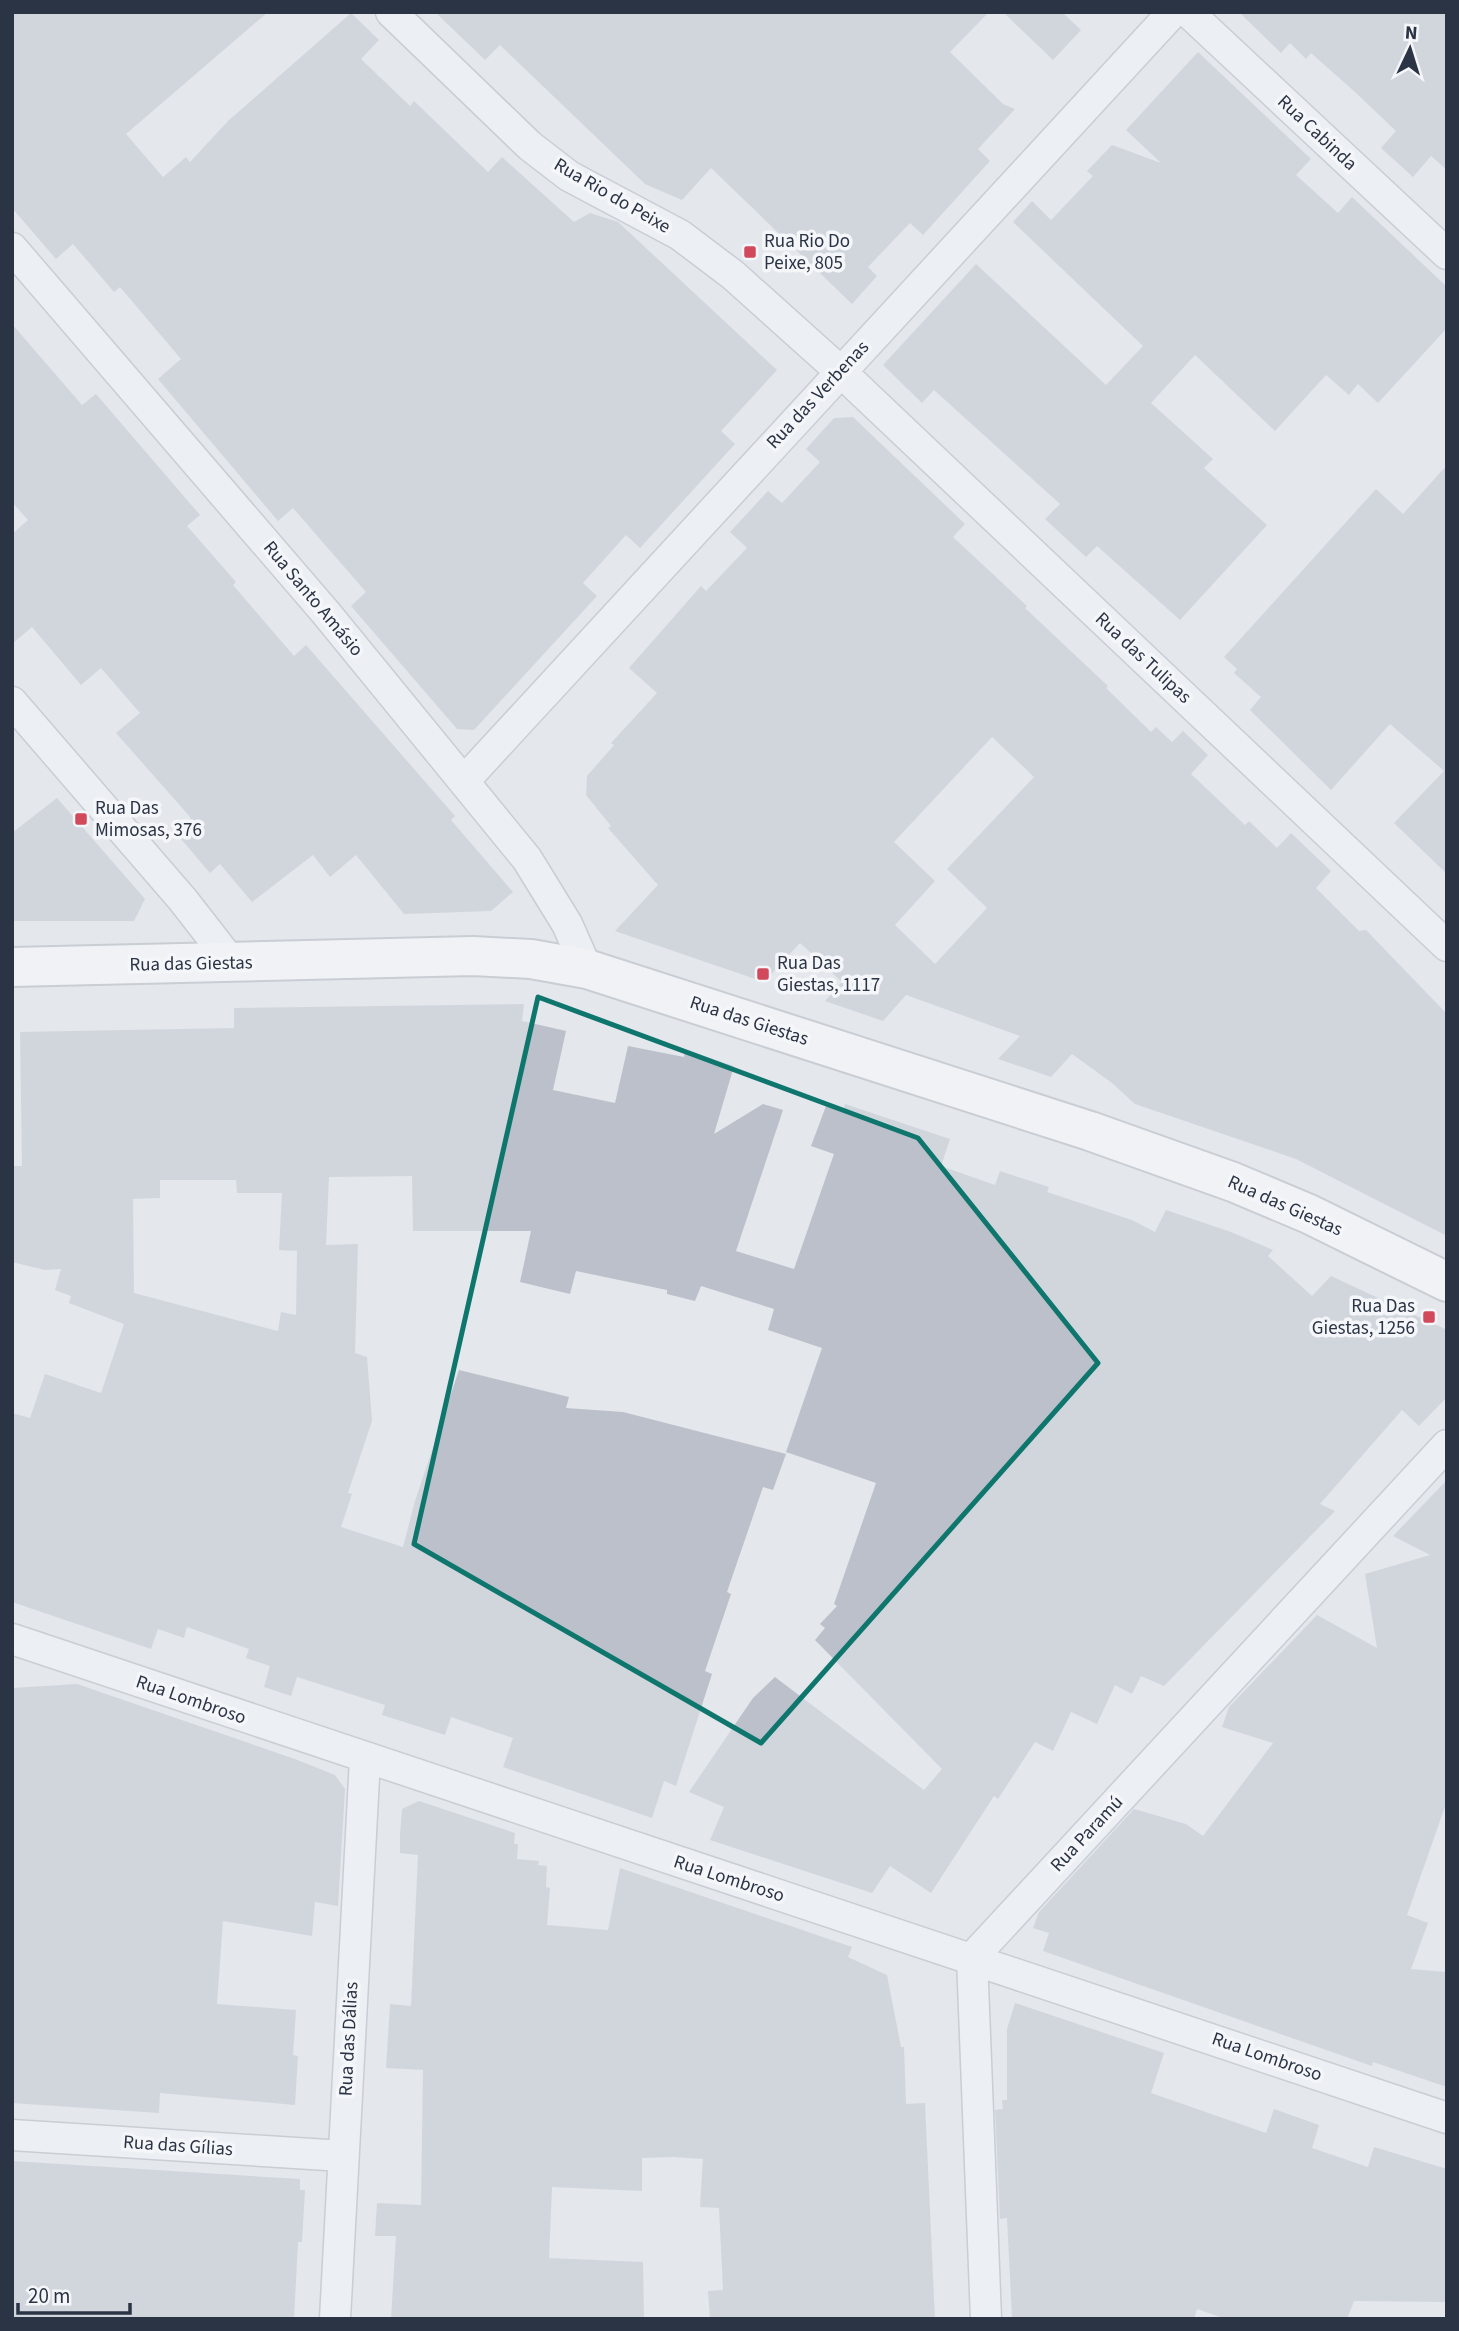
<svg xmlns="http://www.w3.org/2000/svg" width="1459" height="2331" viewBox="0 0 1459 2331" font-family="'Source Sans 3',sans-serif">
  <style>
    .building { fill: #bbc0ca; fill-rule: evenodd }
    .lines { fill: none; stroke-linecap: round; stroke-linejoin: round }
    .street-casing { stroke: #a9aeb7; stroke-width: 33 }
    .secondary-casing { stroke: #a9aeb7; stroke-width: 42 }
    .street { stroke: #f7f8fa; stroke-width: 30 }
    .secondary { stroke: #fff; stroke-width: 38 }
    .marked { fill: none; stroke: #0f766e; stroke-width: 5; stroke-linejoin: round }
    .poi-dot { fill: #d1495b; stroke: #f4f6f9; stroke-width: 2.5 }
    .labels { text-anchor: middle; dominant-baseline: central; stroke-width: 7; stroke-linejoin: round; paint-order: stroke }
    .street-label { font-size: 19px; fill: #2b3445; stroke: #f4f6f9 }
    .poi-label { font-size: 19px; fill: #2b3445; stroke: #f4f6f9; text-anchor: start }
  </style>
  <rect width="100%" height="100%" fill="#e4e7ec"/>
  <!-- building -->
  <path class="building" d="M12,12H268L126,134L163,177L186,157L190,162L228,121L351,13L379,40L361,59L410,106L414,101L488,172L502,157L574,222L590,213L618,222L777,370L721,431L735,444L640,548L626,535L583,583L597,596L474,730L457,729L351,606L366,592L293,508L278,521L158,379L181,359L120,287L114,292L73,244L56,259L12,208Z
    M435,12H989L950,52L1003,104L1015,109L978,149L990,161L923,235L910,223L868,267L877,276L852,304L711,168L682,200L645,184L500,45L485,60Z
    M1003,12H1062L1081,30L1053,60Z
    M1239,12H1447V170L1431,156L1413,177L1381,148L1396,131L1355,92L1311,53L1306,59L1290,43L1281,53Z
    M1198,52L1311,159L1296,175L1338,213L1352,197L1447,287V328L1378,403L1358,384L1349,395L1326,375L1275,431L1195,355L1151,403L1213,459L1204,468L1267,525L1180,620L1097,546L1086,557L1045,519L1060,504L934,390L922,403L883,365L976,264L1106,385L1143,346L1013,222L1032,201L1051,220L1093,176L1087,171L1112,145L1161,163L1126,130Z
    M12,324L82,405L96,394L200,515L187,526L236,582L233,585L294,656L306,645L455,816L451,820L513,892L491,911L404,914L356,855L330,877L313,855L252,902L220,864L210,873L175,832L191,818L116,733L140,713L101,668L81,685L32,627L12,644V534L28,520L12,502Z
    M853,417L965,524L953,537L1027,606L1025,608L1108,686L1106,688L1151,732L1156,727L1172,742L1183,731L1208,755L1191,774L1245,825L1249,821L1277,848L1291,833L1331,871L1316,888L1359,931L1366,930L1447,1014V1236L1296,1159L1135,1104L1112,1083L1072,1054L1051,1077L998,1059L1020,1036L906,995L883,1021L825,1001L842,982L800,943L764,982L615,931L658,885L608,828L611,826L586,795L587,776L614,745L611,743L657,693L629,668L701,586L706,591L747,548L730,532L768,491L782,503L820,462L806,449L834,418ZM992,737L1034,777L947,869L987,908L935,964L895,925L935,881L894,842Z
    M1447,465V874L1394,823L1444,771L1390,724L1331,790L1250,710L1261,697L1234,673L1237,669L1224,657L1376,489L1403,514Z
    M57,798L145,899L134,921H12V833Z
    M524,1004L522,1021L566,1031L553,1090L615,1103L628,1046L684,1057L685,1050L734,1066L714,1134L763,1104L783,1110L736,1251L794,1269L834,1154L811,1146L826,1106L843,1111L845,1104L950,1139L941,1166L995,1185L1000,1171L1049,1187L1047,1192L1132,1220L1155,1232L1166,1210L1231,1232L1273,1250L1268,1256L1312,1296L1331,1276L1447,1330V1397L1419,1426L1402,1410L1320,1504L1335,1511L1164,1686L1141,1676L1132,1694L1115,1685L1097,1724L1071,1712L1053,1751L1035,1742L998,1799L994,1796L931,1893L890,1866L872,1893L710,1840L724,1807L689,1792L753,1698L775,1677L924,1790L942,1769L815,1640L825,1628L820,1624L837,1606L834,1604L876,1483L786,1452L822,1348L768,1330L774,1309L701,1286L695,1301L667,1294V1290L576,1271L570,1294L520,1282L531,1231H413L412,1176L329,1177L326,1245L358,1244L355,1353L367,1357L372,1421L348,1493L352,1494L341,1527L403,1547L415,1501L459,1370L569,1397L566,1408L623,1412L786,1454L773,1490L763,1487L727,1592L731,1594L705,1671L712,1674L676,1786L664,1781L652,1818L503,1767L513,1738L451,1717L445,1735L382,1715L385,1705L297,1677L291,1696L264,1687L270,1666L246,1658L249,1649L187,1627L184,1638L158,1629L151,1649L12,1602V1413L30,1418L45,1374L101,1393L124,1324L69,1303L71,1296L55,1290L61,1269L45,1270L12,1262V1166H22L20,1032L234,1028V1008ZM160,1180H236L237,1193H282L279,1250L297,1251L296,1315L281,1312L278,1331L134,1293L133,1199L160,1198Z
    M1447,1480V1801L1407,1915L1428,1923L1411,1969L1447,1972V2087L1373,2062L1372,2066L1043,1951L1049,1933L1033,1928L1039,1912L1134,1809L1186,1824L1203,1836L1273,1743L1222,1727L1229,1707L1317,1615L1377,1648L1365,1574L1430,1555L1393,1536Z
    M77,1684L295,1759L335,1775L345,1789L338,1906L315,1902L312,1936L223,1921L217,2004L296,2010L293,2055L298,2056L295,2105L160,2093L159,2113L12,2103V1688Z
    M419,1801L515,1833L514,1844H518L517,1859L539,1861L538,1865L547,1866L546,1887L550,1888L547,1925L608,1930L620,1868L852,1947L848,1957L887,1975L901,2047H904L906,2104L925,2103L935,2319H710L708,2291L723,2290L719,2208L700,2207L703,2159L673,2157L642,2158V2191L552,2187L549,2258L643,2262L644,2319H391L396,2236H375L377,2203L421,2205L423,2070L386,2068L390,2004L411,2006L418,1855L400,1853V1835L402,1809Z
    M1015,2003L1164,2053L1151,2093L1266,2133L1274,2109L1319,2125L1312,2148L1368,2167L1374,2147L1447,2169V2302L1354,2301L1347,2319H1226L1197,2309L1194,2319L1012,2318L1007,2218L1000,2219L995,2110L1003,2109L1002,2100H1007V2029Z
    M12,2161L300,2179V2190H305L302,2242H298L294,2319L12,2318Z"/>
  <g class="lines">
    <defs>
      <path id="street" d="M391,12L530,146L569,176L680,235L733,275L840,371L1447,946
        M1188,12L1447,254
        M12,248L326,613L527,859L567,924L587,969
        M12,702L183,900L232,963
        M464,781L1173,12
        M12,1639L1447,2118
        M12,2135L343,2156
        M335,2319L365,1759
        M986,2319L972,1958L1447,1445"/>
      <path id="secondary" d="M12,967L473,956L531,959L587,969L1090,1131L1233,1182L1309,1214L1447,1282"/>
    </defs>
    <!-- street casing -->
    <use href="#street" class="street-casing"/>
    <!-- secondary casing -->
    <use href="#secondary" class="secondary-casing"/>
    <!-- street -->
    <use href="#street" class="street"/>
    <!-- secondary -->
    <use href="#secondary" class="secondary"/>
  </g>
  <!-- marked area -->
  <path d="M0 0H1459V2331H0ZM538,997L918,1138L1098,1363L761,1743L414,1544Z" fill="#e4e7ec" fill-opacity=".55" fill-rule="evenodd"/>
  <path class="marked" d="M538,997L918,1138L1098,1363L761,1743L414,1544Z"/>
  <!-- markers -->
  <g class="poi-dot">
    <rect x="743" y="245" width="14" height="14" rx="3.5"/>
    <rect x="74" y="812" width="14" height="14" rx="3.5"/>
    <rect x="756" y="967" width="14" height="14" rx="3.5"/>
    <rect x="1422" y="1310" width="14" height="14" rx="3.5"/>
  </g>
  <g class="labels">
    <!-- street labels -->
    <g class="street-label">
      <text transform="translate(1317 133) rotate(43)">Rua Cabinda</text>
      <text transform="translate(612 196) rotate(30)">Rua Rio do Peixe</text>
      <text transform="translate(818 395) rotate(-47)">Rua das Verbenas</text>
      <text transform="translate(313 599) rotate(50)">Rua Santo Amásio</text>
      <text transform="translate(1143 658) rotate(43)">Rua das Tulipas</text>
      <text transform="translate(191 964) rotate(-1)">Rua das Giestas</text>
      <text transform="translate(749 1021) rotate(18)">Rua das Giestas</text>
      <text transform="translate(1285 1206) rotate(24)">Rua das Giestas</text>
      <text transform="translate(191 1700) rotate(19)">Rua Lombroso</text>
      <text transform="translate(1087 1834) rotate(-47)">Rua Paramú</text>
      <text transform="translate(729 1879) rotate(18)">Rua Lombroso</text>
      <text transform="translate(349 2039) rotate(-87)">Rua das Dálias</text>
      <text transform="translate(1267 2057) rotate(19)">Rua Lombroso</text>
      <text transform="translate(178 2146) rotate(4)">Rua das Gílias</text>
    </g>
    <!-- poi labels -->
    <g class="poi-label">
      <text x="764" y="241">Rua Rio Do<tspan x="764" dy="22">Peixe, 805</tspan></text>
      <text x="95" y="808">Rua Das<tspan x="95" dy="22">Mimosas, 376</tspan></text>
      <text x="777" y="963">Rua Das<tspan x="777" dy="22">Giestas, 1117</tspan></text>
      <text x="1415" y="1306" text-anchor="end">Rua Das<tspan x="1415" dy="22">Giestas, 1256</tspan></text>
    </g>
  </g>
  <!-- border -->
  <rect width="1459" height="2331" fill="none" stroke="#2b3445" stroke-width="28"/>
  <!-- north arrow -->
  <g transform="translate(1410 49) rotate(4)" stroke="#f4f6f9" stroke-width="5" paint-order="stroke">
  <path d="M0-5L12 26L0 18L-12 26Z" fill="#2b3445"/>
  <text y="-10" font-size="19" font-weight="bold" text-anchor="middle" fill="#2b3445">N</text>
  </g>
  <!-- scale -->
  <path d="M18 2303v10h112v-10" fill="none" stroke="#2b3445" stroke-width="3.5"/>
  <text x="28" y="2303" font-size="21" fill="#2b3445" stroke="#f4f6f9" stroke-width="5" paint-order="stroke">20 m</text>
</svg>
